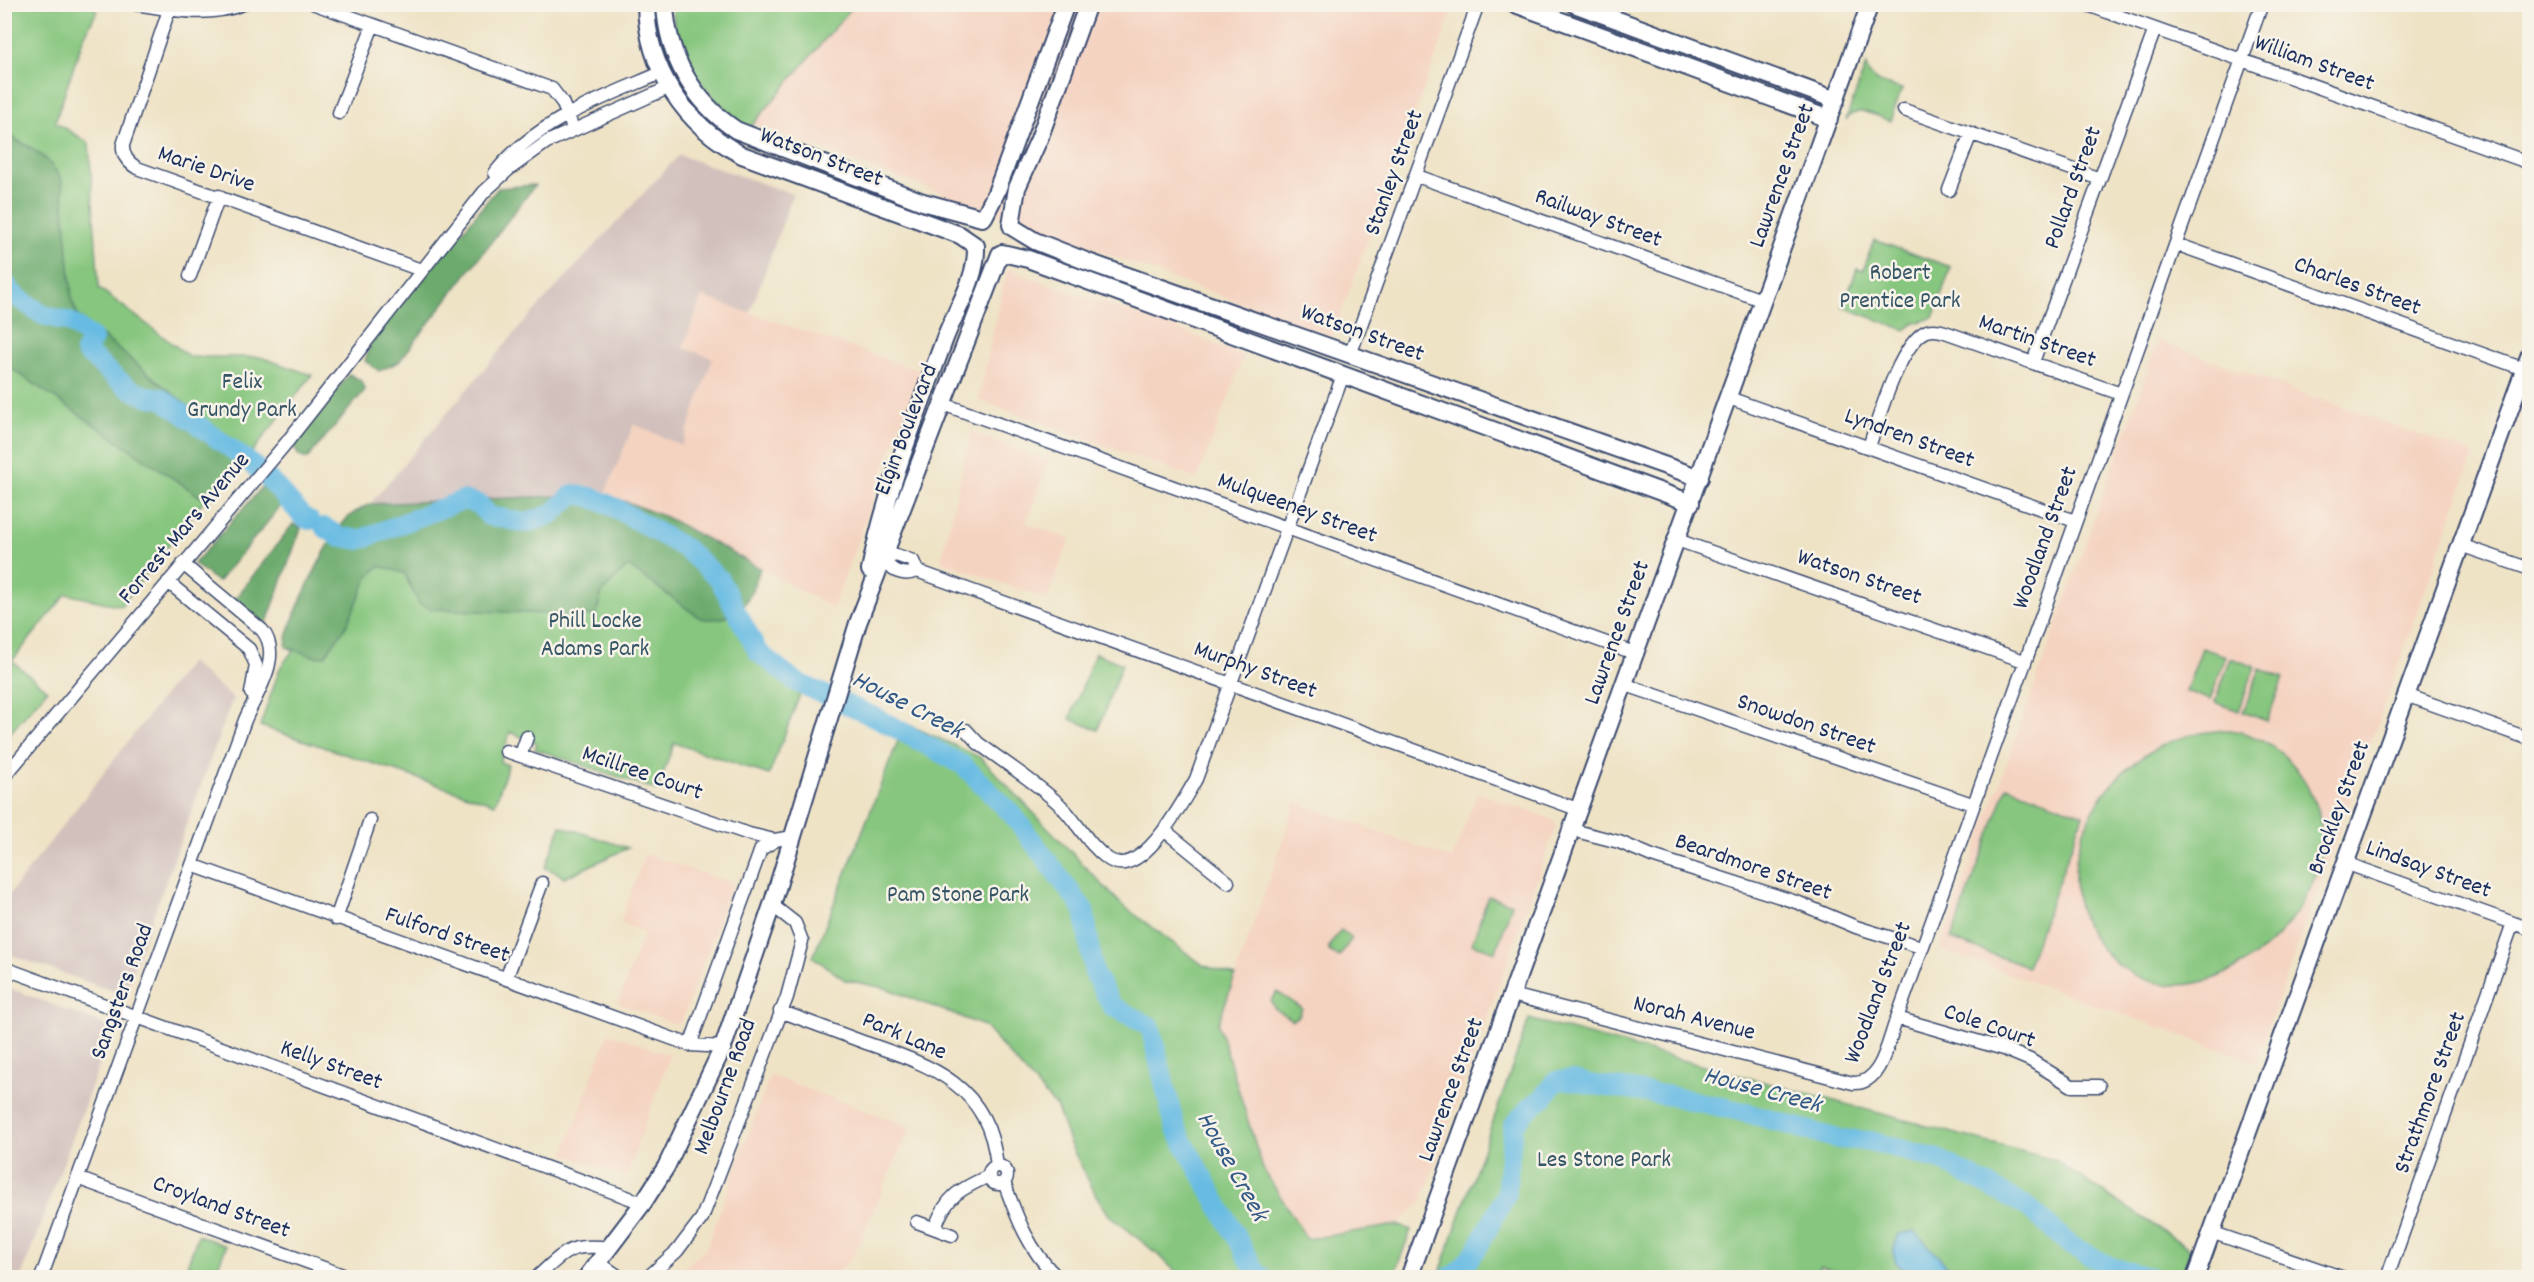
<svg xmlns="http://www.w3.org/2000/svg" width="2534" height="1282" viewBox="0 0 2534 1282" font-family="Dekko,sans-serif">
  <style>
    .built { fill: #f5d3c1 }
    .industrial { fill: #d1c0bc }
    .green { fill: #86c67e; stroke: #507a6e; stroke-width: 1.5 }
    .forest { fill: #6cab6d; stroke: #446d66; stroke-width: 1.5 }
    .water { fill: #67bbe3; stroke: #4175a0; stroke-width: 1.5 }
    .lines { fill: none; stroke-linecap: round; stroke-linejoin: round }
    .river { stroke: #67bbe3; stroke-width: 20 }
    .street-casing { stroke: #3b4a6e; stroke-width: 15 }
    .secondary-casing { stroke: #3b4a6e; stroke-width: 20 }
    .street { stroke: #fff; stroke-width: 12 }
    .secondary { stroke: #fff; stroke-width: 16 }
    .labels { text-anchor: middle; dominant-baseline: central; stroke-width: 5; stroke-linejoin: round; paint-order: stroke }
    .street-label { font-size: 24px; fill: #1b2f5e; stroke: #f7f3e8 }
    .park-label { font-size: 24px; fill: #365566; stroke: #f7f3e8 }
    .water-label { font-size: 26px; font-style: italic; fill: #325986; stroke: #f7f3e8 }
  </style>
  <rect width="100%" height="100%" fill="#f7f3e8"/>
  <filter id="ink" filterUnits="userSpaceOnUse"><feTurbulence type="fractalNoise" baseFrequency=".0167" numOctaves="2"/><feDisplacementMap in="SourceGraphic" scale="12" xChannelSelector="R" yChannelSelector="G"/><feConvolveMatrix kernelMatrix="1 2 1 2 8 2 1 2 1" color-interpolation-filters="sRGB"/></filter>
  <filter id="wash" filterUnits="userSpaceOnUse"><feTurbulence type="fractalNoise" baseFrequency=".008" numOctaves="4" result="noise"/><feDisplacementMap in="SourceGraphic" scale="24" xChannelSelector="R" yChannelSelector="G"/><feGaussianBlur stdDeviation="1.35" result="paint"/><feColorMatrix in="noise" values="0 0 0 0 0 0 0 0 0 0 0 0 0 0 0 0 0 1.4 0 .05"/><feComposite in="paint" operator="in"/></filter>
  <g filter="url(#wash)">
    <rect width="100%" height="100%" fill="#efe3c6"/>
    <!-- built -->
    <path class="built" d="M854,5H1455L1332,337L753,124Z
      M1007,269L1089,299L1151,318L1244,356L1197,479L978,400Z
      M702,296L920,371L833,608L666,517L605,494L634,424L681,445L712,358L683,348Z
      M2158,341L2474,454L2256,1062L1940,949Z
      M971,433L1049,460L1026,523L1070,539L1047,599L941,561Z
      M1477,792L1553,820L1556,826L1421,1203L1397,1225L1307,1239L1263,1169L1218,1024L1296,802L1452,859Z
      M645,854L732,883L682,1021L675,1024L618,1003L644,932L620,923Z
      M608,1033L670,1055L626,1177L564,1154Z
      M770,1075L910,1127L852,1259L831,1277H673L706,1249Z"/>
    <!-- industrial -->
    <path class="industrial" d="M679,155L793,194L750,313L702,296L683,348L713,358L682,446L634,424L605,494L370,504L525,321Z
      M190,662L233,698L124,995L5,953V900Z
      M4,986L113,1028L21,1277H5Z"/>
    <!-- green -->
    <path class="green" d="M14,5H92L97,11L83,39L55,122L89,143L99,288L190,357H260L312,375L249,456L78,316L72,301L32,148L5,134V15Z
      M673,5H854L748,130C710,99 671,57 673,5Z
      M1866,65C1869,83 1887,84 1902,89L1890,121C1876,116 1857,104 1846,120Z
      M1874,240L1951,267L1933,318L1915,323L1905,330L1843,307L1857,269L1863,271Z
      M5,364L205,499L121,606L66,594L12,661L47,690L5,739Z
      M573,494L591,497L731,604L758,652L803,687L769,775L674,743L657,790L535,749L537,743L510,732L500,762L508,765L495,804L260,726L280,668L351,571L435,509L463,500L479,504L562,502Z
      M2202,648L2226,656L2210,700L2186,691Z
      M1095,653L1122,664L1098,730L1070,719Z
      M2231,658L2255,667L2239,711L2215,702Z
      M2260,669L2283,678L2267,721L2243,712Z
      M905,723L980,757L1122,905L1203,965L1235,976L1218,1024L1263,1169L1307,1239L1397,1225L1411,1230L1393,1277H1176L1175,1271L1160,1256L1109,1215L1096,1195L1070,1144L1057,1108L984,1026L885,988L845,980L813,957Z
      M2231,730C2260,735 2289,754 2304,780C2315,801 2325,824 2322,849C2311,936 2195,1029 2115,962C2039,897 2081,785 2161,746C2185,734 2206,731 2231,730Z
      M2007,786L2083,815L2027,967L1951,939Z
      M561,826L628,848L564,878L558,873L545,868Z
      M1488,896L1512,904L1496,952L1472,944Z
      M1341,930L1352,938L1339,957L1329,951V946Z
      M1277,992L1302,1008L1299,1016L1292,1020L1275,1009L1271,1001Z
      M1529,1019L2054,1160L2192,1250L2181,1278H1867L1821,1267L1811,1278H1438Z
      M198,1235L226,1246L214,1277H183Z"/>
    <!-- forest -->
    <path class="forest" d="M5,134C28,146 50,156 62,181L72,301L78,316L249,456L208,502L5,364Z
      M535,185L399,362L379,371L365,361L371,341L498,188Z
      M349,374L360,380L365,390L307,459L299,456L294,447Z
      M264,485L284,502L218,582L194,564Z
      M605,494L666,517L760,568C750,601 740,624 700,618L628,566L602,592L596,616L431,609L419,604L404,573L379,566L367,579L347,625L325,656L316,657L286,647C286,622 327,544 343,523C350,514 360,509 370,504Z
      M293,524L301,528L266,625L235,599Z"/>
    <!-- water -->
    <path class="water" d="M1914,1231C1932,1246 1942,1267 1963,1277C1936,1278 1874,1279 1900,1234Z"/>
    <g class="lines">
      <!-- river -->
      <path class="river" d="M4,282L13,294L43,315L70,322L93,339L85,351C106,368 133,400 161,398L248,461L271,481L302,516L309,520
        M324,527L338,536L359,540L463,500L479,504L489,516L527,523L552,514L573,494L591,497L616,508L686,549L719,579L758,652L796,682L879,719L963,765L1013,815L1084,910L1094,973L1112,1006L1150,1026L1175,1127L1256,1272L1263,1278
        M1448,1278L1457,1274L1477,1249L1506,1195L1513,1126L1528,1109L1544,1097L1555,1081L1573,1080L1588,1084L1671,1096L1744,1112L1838,1139L1870,1141L1940,1160L2028,1207L2070,1245L2113,1268L2153,1278"/>
    </g>
  </g>
  <g filter="url(#ink)">
    <g class="lines">
      <defs>
        <path id="street" d="M135,4C171,10 208,18 243,4
          M315,4L552,89L562,102L573,128
          M2085,4L2530,163
          M169,10L123,145C122,156 129,163 137,168L421,270
          M1904,110L2100,179
          M339,113L373,25
          M495,173C535,121 603,98 661,73
          M1417,176L1764,301
          M1949,190L1971,133
          M2176,244L2524,369
          M190,276L219,196
          M1350,355L1478,4
          M2033,362L2155,29
          M1729,398L2075,521
          M943,404L1637,654
          M1869,447C1878,420 1900,342 1927,331C1933,329 1939,330 1945,332L2121,394
          M1677,540L2024,661
          M2460,545L2530,569
          M917,571L913,561L896,555L883,559C891,571 903,577 917,571L1580,810
          M168,582L249,649L256,665L251,693
          M1626,685L1972,804
          M2406,695L2530,739
          M966,730L978,743C1005,763 1034,781 1059,804C1077,821 1087,844 1108,859C1141,882 1183,801 1196,779L1343,375
          M506,751L749,834L774,840L794,837
          M521,754L527,737
          M4,777L287,442L484,192L508,170L547,142L668,88
          M1164,830L1228,882
          M1572,830L1619,842L1652,856L1799,903L1856,927L1921,947
          M2345,863L2530,929
          M192,865L690,1045L723,1047
          M336,919L370,820
          M4,968L643,1203
          M506,979L542,883
          M1512,995L1853,1083C1882,1085 1888,1040 1897,1018L2262,4
          M780,1011C809,1022 837,1032 866,1043C933,1066 989,1085 997,1166
          M1897,1018L2004,1049L2030,1060L2072,1086H2099
          M690,1045L761,849L776,840
          M989 1175a9 9 0 1 1 18 0a9 9 0 1 1-18 0Z
          M77,1178L351,1278
          M1004,1182C1017,1218 1029,1251 1058,1278
          M917,1222L952,1235
          M935,1228C946,1196 960,1189 989,1176
          M2211,1232L2344,1278
          M599,1263L621,1278
          M41,1278L245,720C256,694 284,656 262,630L183,564
          M536,1278C566,1251 569,1243 610,1248
          M647,1278L677,1251L702,1218L787,997L802,941L795,923L772,905
          M2387,1278L2513,923"/>
        <path id="secondary" d="M646,4C647,69 685,125 742,155L960,235L976,246
          M665,4C667,56 694,102 736,130L923,202L982,218
          M1515,4L1829,119
          M1574,4L1836,100
          M984,217L996,193L1066,4
          M1011,225L1017,188L1039,139L1088,4
          M1012,227L1035,241L1088,262L1700,478
          M1002,253L1028,259L1691,503
          M870,570C886,490 917,414 945,338C956,309 977,280 976,247
          M586,1278L643,1203L666,1167L723,1047L772,905L858,623L1000,254
          M1409,1278L1870,4
          M2195,1278L2530,354"/>
      </defs>
      <!-- street casing -->
      <use href="#street" class="street-casing"/>
      <!-- secondary casing -->
      <use href="#secondary" class="secondary-casing"/>
      <!-- street -->
      <use href="#street" class="street"/>
      <!-- secondary -->
      <use href="#secondary" class="secondary"/>
    </g>
  </g>
  <g class="labels">
    <!-- street labels -->
    <g class="street-label">
      <text transform="translate(2314 64) rotate(20)">William Street</text>
      <text transform="translate(821 158) rotate(21)">Watson Street</text>
      <text transform="translate(206 170) rotate(19)">Marie Drive</text>
      <text transform="translate(1395 173) rotate(-70)">Stanley Street</text>
      <text transform="translate(1783 176) rotate(-70)">Lawrence Street</text>
      <text transform="translate(2074 188) rotate(-70)">Pollard Street</text>
      <text transform="translate(1598 219) rotate(20)">Railway Street</text>
      <text transform="translate(2357 287) rotate(20)">Charles Street</text>
      <text transform="translate(1362 334) rotate(20)">Watson Street</text>
      <text transform="translate(2037 342) rotate(19)">Martin Street</text>
      <text transform="translate(907 430) rotate(-69)">Elgin Boulevard</text>
      <text transform="translate(1909 439) rotate(20)">Lyndren Street</text>
      <text transform="translate(1297 509) rotate(20)">Mulqueeney Street</text>
      <text transform="translate(185 529) rotate(-50)">Forrest Mars Avenue</text>
      <text transform="translate(2046 538) rotate(-70)">Woodland Street</text>
      <text transform="translate(1859 578) rotate(19)">Watson Street</text>
      <text transform="translate(1618 633) rotate(-70)">Lawrence Street</text>
      <text transform="translate(1255 671) rotate(20)">Murphy Street</text>
      <text transform="translate(1806 725) rotate(19)">Snowdon Street</text>
      <text transform="translate(642 774) rotate(19)">Mcillree Court</text>
      <text transform="translate(2340 808) rotate(-70)">Brockley Street</text>
      <text transform="translate(1753 868) rotate(19)">Beardmore Street</text>
      <text transform="translate(2428 870) rotate(20)">Lindsay Street</text>
      <text transform="translate(447 936) rotate(19)">Fulford Street</text>
      <text transform="translate(123 992) rotate(-70)">Sangsters Road</text>
      <text transform="translate(1879 993) rotate(-69)">Woodland Street</text>
      <text transform="translate(1694 1019) rotate(14)">Norah Avenue</text>
      <text transform="translate(1989 1027) rotate(19)">Cole Court</text>
      <text transform="translate(904 1037) rotate(23)">Park Lane</text>
      <text transform="translate(331 1066) rotate(20)">Kelly Street</text>
      <text transform="translate(726 1087) rotate(-70)">Melbourne Road</text>
      <text transform="translate(1452 1090) rotate(-70)">Lawrence Street</text>
      <text transform="translate(2431 1093) rotate(-70)">Strathmore Street</text>
      <text transform="translate(221 1208) rotate(20)">Croyland Street</text>
    </g>
    <!-- park labels -->
    <g class="park-label">
      <text x="1900" y="274">Robert<tspan x="1900" dy="28">Prentice Park</tspan></text>
      <text x="242" y="383">Felix<tspan x="242" dy="28">Grundy Park</tspan></text>
      <text x="595" y="622">Phill Locke<tspan x="595" dy="28">Adams Park</tspan></text>
      <text x="958" y="896">Pam Stone Park</text>
      <text x="1604" y="1161">Les Stone Park</text>
    </g>
    <!-- water labels -->
    <g class="water-label">
      <text transform="translate(907 706) rotate(27)">House Creek</text>
      <text transform="translate(1762 1091) rotate(15)">House Creek</text>
      <text transform="translate(1231 1167) rotate(61)">House Creek</text>
    </g>
  </g>
  <!-- margin -->
  <rect width="2534" height="1282" fill="none" stroke="#f7f3e8" stroke-width="24"/>
</svg>
